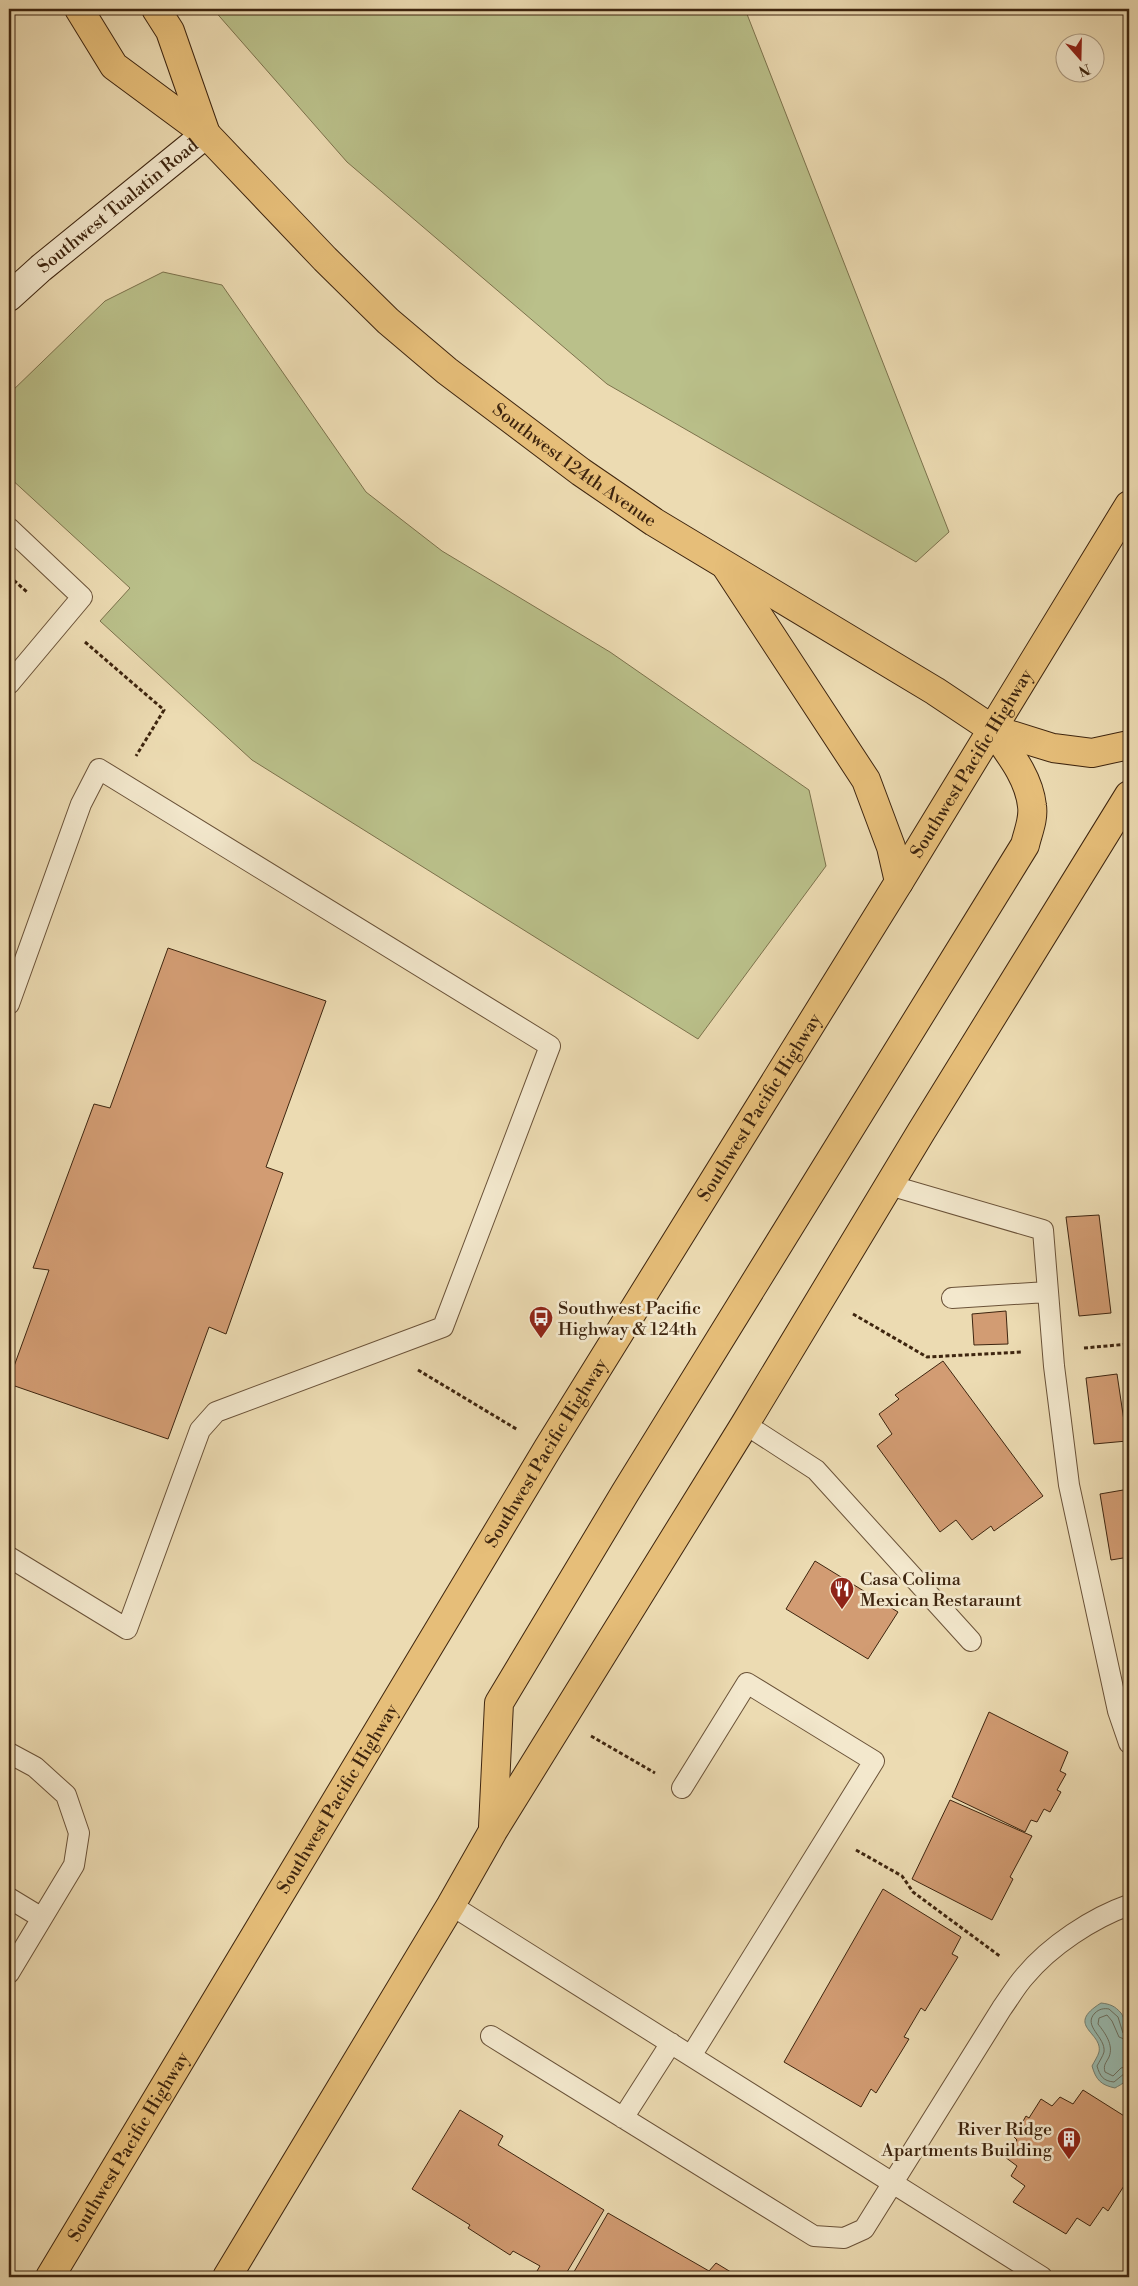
<svg xmlns="http://www.w3.org/2000/svg" width="1138" height="2286" viewBox="0 0 1138 2286" font-family="'Libre Bodoni',serif">
  <style>
    .green { fill: #bac08a; stroke: #7c724c }
    .water { fill: #99bbb0; stroke: #757f70 }
    .lines { fill: none; stroke-linecap: round; stroke-linejoin: round }
    .shore { stroke: #6c7060; stroke-width: 1 }
    .building { fill: #d29c73; stroke: #3e250f }
    .service-casing { stroke: #6a5238; stroke-width: 22 }
    .secondary-casing { stroke: #3e250f; stroke-width: 30 }
    .primary-casing { stroke: #3e250f; stroke-width: 30 }
    .trunk-casing { stroke: #3e250f; stroke-width: 30 }
    .path { stroke: #3e250f; stroke-width: 3; stroke-dasharray: 4 2.5; stroke-linecap: butt }
    .service { stroke: #f3e8cd; stroke-width: 20 }
    .secondary { stroke: #f3e8cd; stroke-width: 28 }
    .primary { stroke: #e6be79; stroke-width: 28 }
    .trunk { stroke: #e6be79; stroke-width: 28 }
    .labels { text-anchor: middle; dominant-baseline: central; stroke-width: 5; stroke-linejoin: round; paint-order: stroke }
    .street-label { font-size: 18px; fill: #3e250f; stroke: #f3e8cd }
    .poi-label { font-size: 18px; fill: #3e250f; stroke: #f3e8cd; text-anchor: start }
  </style>
  <rect width="100%" height="100%" fill="#ecdbb2"/>
  <filter id="stains"><feTurbulence type="fractalNoise" baseFrequency=".004" numOctaves="4"/><feColorMatrix values="0 0 0 0 .2 0 0 0 0 .09 0 0 0 0 .02 0 0 0 .5 -.17"/></filter>
  <radialGradient id="worn" r=".72"><stop offset=".6" stop-color="#630" stop-opacity="0"/><stop offset="1" stop-color="#630" stop-opacity=".3"/></radialGradient>
  <!-- green -->
  <path class="green" d="M213,9H745L949,532L916,562L607,384L347,162Z
    M163,272L222,285L366,492L442,551L610,652L809,790L826,866L698,1039L252,760L100,621L130,588L9,477V394L105,301Z"/>
  <!-- water -->
  <path class="water" d="M1101,2003C1110,2004 1115,2006 1121,2013C1129,2024 1135,2070 1125,2081C1123,2084 1118,2086 1115,2088C1101,2085 1096,2080 1092,2066C1094,2062 1098,2056 1099,2052C1103,2032 1064,2026 1101,2003Z"/>
  <g class="lines">
    <!-- shore -->
    <path class="shore" d="M1129,2035L1123,2033L1118,2017L1109,2009C1104,2008 1099,2009 1095,2013C1082,2026 1106,2037 1104,2052C1103,2056 1099,2062 1097,2066C1100,2076 1103,2081 1114,2082L1125,2073L1129,2072
      M1129,2041L1119,2037L1112,2021L1107,2015L1099,2018L1098,2024C1105,2033 1114,2045 1109,2057C1106,2063 1103,2065 1105,2072L1113,2076L1121,2068L1129,2066"/>
  </g>
  <!-- building -->
  <path class="building" d="M168,948L326,1001L266,1167L283,1173L226,1334L209,1327L168,1439L9,1384V1380L49,1270L33,1268L94,1104L110,1108Z
    M1129,1151V1183L1125,1184L1124,1160L1129,1161Z
    M1099,1215L1111,1313L1079,1316L1066,1217Z
    M1006,1311L1008,1344L974,1345L972,1314Z
    M943,1361L1043,1496L994,1531L991,1526L972,1540L956,1520L940,1532L877,1446L892,1434L879,1414L899,1399L895,1395Z
    M1117,1374L1127,1441L1094,1444L1086,1378Z
    M1129,1489V1557L1111,1560L1100,1494Z
    M815,1561L898,1612L868,1659L786,1609Z
    M1129,1620V1637L1125,1621Z
    M989,1712L1068,1752L1060,1771L1066,1774L1057,1790L1061,1792L1050,1812L1044,1809L1037,1822L1031,1820L1025,1832L952,1797Z
    M950,1800L1032,1836L1010,1877L1013,1879L992,1920L912,1879Z
    M883,1889L961,1937L952,1954L958,1957L925,2011L921,2008L904,2037L909,2039L876,2093L871,2089L861,2107L784,2062Z
    M1083,2090L1129,2119L1127,2136L1129,2137V2178L1108,2211L1103,2207L1090,2226L1077,2218L1066,2234L1013,2202L1025,2186L1011,2176L1017,2166L1005,2157L1017,2140L1014,2137L1026,2116L1029,2118L1041,2099L1052,2106L1060,2097L1073,2104Z
    M460,2110L503,2136L498,2145L604,2210L564,2277H551L537,2271L540,2266L513,2251L510,2255L468,2228L470,2225L412,2189Z
    M608,2213L709,2271L716,2263L739,2277H571Z"/>
  <g class="lines">
    <defs>
      <path id="service" d="M9,528L82,597L9,684
        M9,1004L81,804L99,769L550,1046L443,1327L216,1412L200,1430L127,1629L9,1557
        M889,1185L1043,1230L1054,1366L1069,1485L1118,1711L1129,1743
        M952,1298L1047,1292
        M745,1424L816,1470L971,1641
        M9,1753L35,1767L66,1795L79,1833L74,1865L9,1973
        M682,1788L747,1683L874,1761L691,2056
        M9,1898L42,1918
        M451,1905L1042,2277
        M491,2036L814,2236L844,2238L864,2229L1002,2008C1010,1997 1016,1986 1025,1976C1050,1946 1092,1918 1129,1905
        M623,2118L671,2043"/>
      <g id="secondary">
        <path id="s1" d="M9,297L41,268L206,134"/>
      </g>
      <g id="primary">
        <path id="s2" d="M79,9L114,66L206,134L325,259L388,321L447,371L581,472L654,522L935,691L992,729"/>
        <path d="M156,9L170,31L206,134"/>
      </g>
      <g id="trunk">
        <path d="M727,568L866,780L891,847L899,882"/>
        <path d="M992,729L1053,748L1092,753L1129,745"/>
        <path d="M493,1827L499,1703L625,1493L1025,845C1028,832 1034,819 1032,806C1029,777 1009,753 992,729"/>
        <path id="s3" d="M50,2277L548,1448L899,882L1129,505"/>
        <path d="M227,2277L451,1905L493,1831L745,1424L921,1132L1129,795"/>
      </g>
    </defs>
    <!-- service casing -->
    <use href="#service" class="service-casing"/>
    <!-- secondary casing -->
    <use href="#secondary" class="secondary-casing"/>
    <!-- primary casing -->
    <use href="#primary" class="primary-casing"/>
    <!-- trunk casing -->
    <use href="#trunk" class="trunk-casing"/>
    <!-- path -->
    <path class="path" d="M9,576L27,592
      M85,642L164,710L136,756
      M853,1314L927,1357L1023,1352
      M1084,1348L1129,1344
      M418,1370L518,1430
      M591,1736L655,1773
      M856,1850L902,1876L913,1892L1001,1957"/>
    <!-- service -->
    <use href="#service" class="service"/>
    <!-- secondary -->
    <use href="#secondary" class="secondary"/>
    <!-- primary -->
    <use href="#primary" class="primary"/>
    <!-- trunk -->
    <use href="#trunk" class="trunk"/>
  </g>
  <!-- icons -->
  <defs>
    <symbol id="bus-pin" viewBox="-11 -11 22 30"><path d="M0 17L-7.5 6A9.5 9.5 0 1 1 7.5 6Z" fill="#8f2418" stroke="#f3e8cd"/><path d="M-5-6H5V4H4V6H2V4H-2V6H-4V4H-5ZM-3.5-4V0h7V-4ZM-3.5 1.2v1.5H-2V1.2ZM2 1.2v1.5H3.5V1.2Z" fill="#fff"/></symbol>
    <symbol id="restaurant-pin" viewBox="-11 -11 22 30"><path d="M0 17L-7.5 6A9.5 9.5 0 1 1 7.5 6Z" fill="#8f2418" stroke="#f3e8cd"/><path d="M-5-6h1v4h1v-4h1v4h1v-4h1v5L-1.5 .5V6h-2V.5L-5-1ZM5-6V6H3V1.5H1.5Q1.5-4 5-6Z" fill="#fff"/></symbol>
    <symbol id="building-pin" viewBox="-11 -11 22 30"><path d="M0 17L-7.5 6A9.5 9.5 0 1 1 7.5 6Z" fill="#8f2418" stroke="#f3e8cd"/><path d="M-4-6H4V6H1V3H-1V6H-4ZM-2.5-4.3h1.7v1.8h-1.7ZM.8-4.3h1.7v1.8H.8ZM-2.5-1h1.7V.8h-1.7ZM.8-1h1.7V.8H.8Z" fill="#fff"/></symbol>
  </defs>
  <g fill-rule="evenodd">
    <use href="#bus-pin" x="527" y="1304" width="28" height="38"/>
    <use href="#restaurant-pin" x="828" y="1575" width="28" height="38"/>
    <use href="#building-pin" x="1055" y="2125" width="28" height="38"/>
  </g>
  <g class="labels">
    <!-- street labels -->
    <g class="street-label">
      <text stroke="none"><textPath href="#s1" startOffset="142">Southwest Tualatin Road</textPath></text>
      <text stroke="none"><textPath href="#s2" startOffset="678">Southwest 124th Avenue</textPath></text>
      <text stroke="none"><textPath href="#s3" startOffset="1772">Southwest Pacific Highway</textPath></text>
      <text stroke="none"><textPath href="#s3" startOffset="1368">Southwest Pacific Highway</textPath></text>
      <text stroke="none"><textPath href="#s3" startOffset="962">Southwest Pacific Highway</textPath></text>
      <text stroke="none"><textPath href="#s3" startOffset="558">Southwest Pacific Highway</textPath></text>
      <text stroke="none"><textPath href="#s3" startOffset="152">Southwest Pacific Highway</textPath></text>
    </g>
    <!-- poi labels -->
    <g class="poi-label">
      <text x="558" y="1308">Southwest Pacific<tspan x="558" dy="21">Highway &amp; 124th</tspan></text>
      <text x="860" y="1579">Casa Colima<tspan x="860" dy="21">Mexican Restaraunt</tspan></text>
      <text x="1052" y="2129" text-anchor="end">River Ridge<tspan x="1052" dy="21">Apartments Building</tspan></text>
    </g>
  </g>
  <!-- margin -->
  <rect width="1138" height="2286" fill="none" stroke="#ecdbb2" stroke-width="30"/>
  <rect x="10" y="10" width="1118" height="2266" fill="none" stroke="#3e250f" stroke-width="2.5"/>
  <rect x="15" y="15" width="1108" height="2256" fill="none" stroke="#3e250f"/>
  <!-- north arrow -->
  <g transform="translate(1080 58) rotate(160)"><circle r="24" fill="#f3e8cd" stroke="#ab9a81"/>
  <path d="M0-4L9 19L0 12L-9 19Z" fill="#8f2418"/>
  <text y="-8" font-size="14" font-weight="bold" text-anchor="middle" fill="#3e250f">N</text>
  </g>
  <rect width="100%" height="100%" filter="url(#stains)"/>
  <rect width="100%" height="100%" fill="url(#worn)"/>
</svg>
